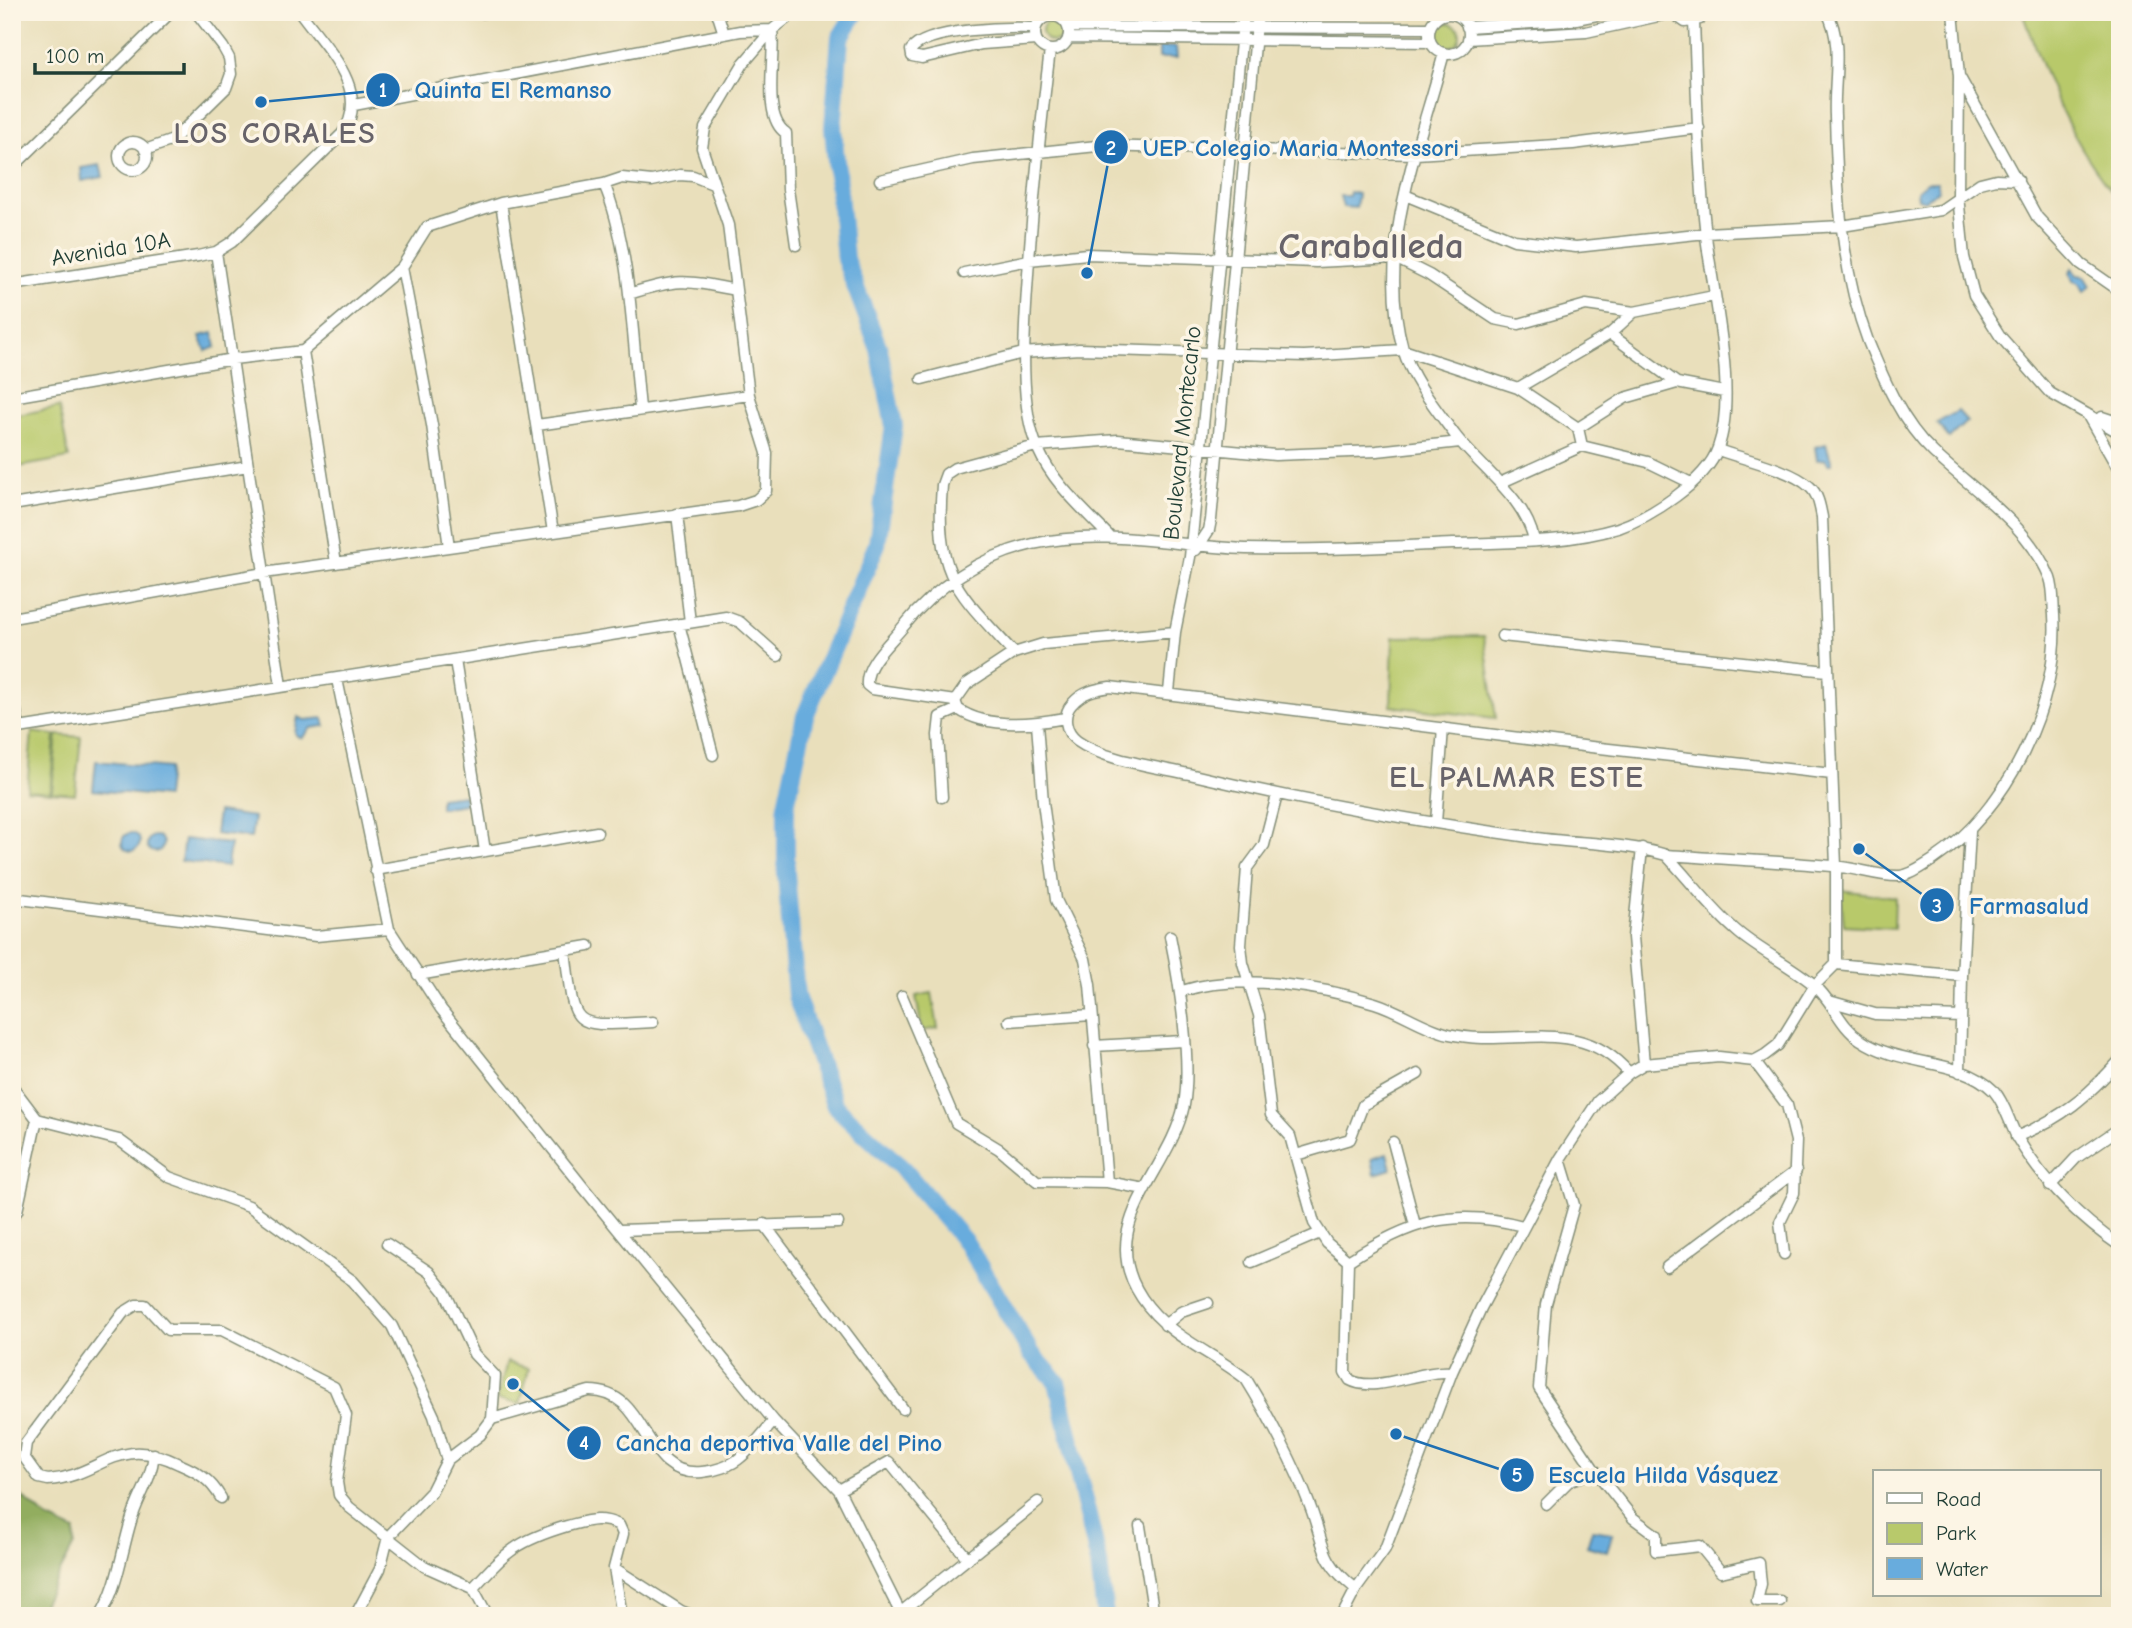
<svg xmlns="http://www.w3.org/2000/svg" width="2132" height="1628" viewBox="0 0 2132 1628" font-family="'Comic Neue',sans-serif">
  <style>
    .green { fill: #b8c96b; stroke: #6c8350; stroke-width: 2 }
    .forest { fill: #92ad5f; stroke: #58754a; stroke-width: 2 }
    .water { fill: #68acdd; stroke: #447488; stroke-width: 2 }
    .lines { fill: none; stroke-linecap: round; stroke-linejoin: round }
    .river { stroke: #68acdd; stroke-width: 18 }
    .street-casing { stroke: #848e78; stroke-width: 13 }
    .street { stroke: #fff; stroke-width: 10 }
    .labels { text-anchor: middle; dominant-baseline: central; stroke-width: 7; stroke-linejoin: round; paint-order: stroke }
    .street-label { font-size: 23px; fill: #1f3d34; stroke: #fcf5e5 }
    .district-label { font-size: 30px; font-weight: bold; letter-spacing: 2px; fill: #67636a; stroke: #fcf5e5 }
    .town-label { font-size: 37px; font-weight: bold; fill: #67636a; stroke: #fcf5e5 }
    .leader { fill: none; stroke: #1f6fb2; stroke-width: 2.5 }
    .callout-dot { fill: #1f6fb2; stroke: #fcf5e5; stroke-width: 2.5 }
    .mark-label { font-size: 21px; text-anchor: middle; font-weight: bold; fill: #fff }
    .callout-label { font-size: 24px; text-anchor: middle; font-weight: bold; fill: #1f6fb2; stroke: #fcf5e5; stroke-width: 7; stroke-linejoin: round; paint-order: stroke }
  </style>
  <rect width="100%" height="100%" fill="#fcf5e5"/>
  <filter id="ink" filterUnits="userSpaceOnUse"><feTurbulence type="fractalNoise" baseFrequency=".0143" numOctaves="2"/><feDisplacementMap in="SourceGraphic" scale="14" xChannelSelector="R" yChannelSelector="G"/><feConvolveMatrix kernelMatrix="1 2 1 2 8 2 1 2 1" color-interpolation-filters="sRGB"/></filter>
  <filter id="wash" filterUnits="userSpaceOnUse"><feTurbulence type="fractalNoise" baseFrequency=".00686" numOctaves="4" result="noise"/><feDisplacementMap in="SourceGraphic" scale="28" xChannelSelector="R" yChannelSelector="G"/><feGaussianBlur stdDeviation="1.57" result="paint"/><feColorMatrix in="noise" values="0 0 0 0 0 0 0 0 0 0 0 0 0 0 0 0 0 1.4 0 .05"/><feComposite in="paint" operator="in"/></filter>
  <g filter="url(#wash)">
    <rect width="100%" height="100%" fill="#e9dfbb"/>
    <!-- green -->
    <path class="green" d="M2022,12H2120V201C2072,146 2046,80 2022,12Z
      M1042 31a11 11 0 1 1 22 0a11 11 0 1 1-22 0Z
      M1436 35a12 12 0 1 1 24 0a12 12 0 1 1-24 0Z
      M59,407L69,458L12,468V416Z
      M1484,636L1496,718L1391,706L1393,637Z
      M32,732L55,735L50,792L27,790Z
      M57,735L81,737L75,794L52,792Z
      M1840,890L1895,897L1894,928L1844,925Z
      M932,993L938,1028L922,1031L916,996Z
      M507,1362L529,1368L520,1404L497,1399Z"/>
    <!-- forest -->
    <path class="forest" d="M12,1488L47,1518L75,1531L74,1545L37,1616H12Z"/>
    <!-- water -->
    <path class="water" d="M1159,47H1176L1177,58H1159Z
      M100,165L103,177L82,181L81,168Z
      M1927,182H1937L1938,190L1925,201L1918,199L1917,191Z
      M1350,192L1358,194L1356,208L1343,207L1340,196H1349Z
      M2072,269L2077,275L2085,276L2091,286L2084,292L2079,283L2073,281L2070,273Z
      M213,333L216,347L206,351L200,336Z
      M1958,411L1967,421L1949,438L1937,423Z
      M1826,444L1832,464H1828L1825,459L1817,460L1815,447Z
      M298,717L305,720L323,718L325,726L311,728L302,738L297,736L295,733Z
      M96,761L169,768L166,797L93,790Z
      M464,795L465,804L440,808V798Z
      M218,812L254,817L251,838L215,834Z
      M122 842a9 9 0 1 1 18 0a9 9 0 1 1-18 0Z
      M147 844a8 8 0 1 1 16 0a8 8 0 1 1-16 0Z
      M184,839L230,844L227,867L181,861Z
      M1387,1153L1391,1169L1375,1174L1372,1158Z
      M1592,1530L1613,1533L1607,1552L1587,1546Z"/>
    <g class="lines">
      <!-- river -->
      <path class="river" d="M856,12L840,38L833,128L845,259L879,349L894,426L877,544L805,716L786,805V873L796,996L835,1106L903,1169L966,1243L1031,1353L1057,1382L1099,1563L1105,1616"/>
    </g>
  </g>
  <g filter="url(#ink)">
    <g class="lines">
      <defs>
        <path id="street" d="M483,12V13
          M717,12L724,34
          M1671,12L1685,22L1700,19L1706,12
          M1760,12H1763
          M1827,12C1844,43 1833,82 1835,116C1837,192 1841,269 1868,341C1884,380 1902,423 1933,452C1974,491 2028,524 2050,578C2054,589 2053,604 2054,615C2060,704 2007,811 1933,860C1923,866 1912,875 1900,876C1878,877 1854,867 1832,866C1777,861 1721,859 1666,855C1623,842 1574,844 1529,837C1414,821 1301,801 1189,774C1157,767 1103,760 1077,741C1065,732 1062,715 1072,704C1082,692 1096,689 1110,687L1591,747L1832,774
          M1953,12L1959,76L1958,195L1964,257L1974,295L2000,336L2050,393L2120,433
          M12,14L14,12
          M1429 34a20 20 0 1 1 40 0a20 20 0 1 1-40 0Z
          M1035 33a17 17 0 1 1 34 0a17 17 0 1 1-34 0Z
          M1068,27L1429,28
          M1467,27L1566,21L1612,12
          M1035,28C1009,27 927,28 911,50L912,56L922,58L982,44L1036,40
          M1068,38L1430,42
          M1468,39L1586,32L1672,13
          M1050,50C1040,130 1032,210 1027,290C1024,335 1019,407 1038,449C1053,483 1082,508 1108,535
          M1444,53C1419,148 1375,249 1403,349C1412,380 1436,409 1455,435C1480,468 1525,497 1534,540
          M1959,76L2037,217L2081,264L2120,291
          M354,105L740,31L772,30C776,57 761,117 786,133L788,189L796,245
          M119 156a14 14 0 1 1 28 0a14 14 0 1 1-28 0Z
          M145,150L173,140L226,88L231,74L229,58L223,47L196,12
          M12,168L171,12
          M880,180L973,159L1097,146L1416,154L1573,144L1699,128
          M604,184L622,178L652,181L680,175L693,176L713,184
          M1405,195L1514,240L1576,247L1706,233L1842,226L1941,210L1980,183L1996,179L2018,180
          M501,203L553,532
          M216,252L281,686
          M402,267L432,425L449,547
          M964,273L1029,260L1087,254L1316,262L1395,258L1429,275L1495,319L1519,324L1586,305L1634,312L1714,296
          M12,285L198,256L216,252L232,242L342,134C373,91 325,47 300,12
          M629,294C679,278 685,280 736,290
          M1610,334L1677,383L1724,392
          M303,351L336,563
          M922,379L1023,353L1079,349L1304,356L1403,350L1518,388L1578,428L1582,446
          M1518,388L1610,334L1634,312
          M12,397L233,359L303,351L402,267L427,227L501,203L604,184C630,244 633,342 640,408
          M2087,414L2120,472
          M2102,417L2120,423
          M537,425L749,395
          M1578,428L1625,398L1677,383
          M1718,450C1743,459 1791,469 1810,487C1818,494 1820,507 1822,517L1836,866V964
          M1500,483L1582,446L1648,462L1691,483
          M12,505L248,466
          M677,514L690,622
          M1196,550L1209,530L1211,520L1258,12
          M12,618L264,573L738,506L756,500L766,491L767,453L749,395L728,225L702,148L705,128L743,64L772,30L795,12
          M679,624L713,755
          M1502,636L1827,671
          M1014,653C956,590 935,576 942,485L946,474L955,468L1036,446L1118,440L1275,455L1377,451L1460,442
          M455,660L485,851
          M337,679L389,929L441,1009L583,1187L774,1421L839,1490L902,1616
          M12,689L19,728L726,617L740,622L778,656
          M1169,692L1175,632L1190,557L1244,12
          M955,701L872,689L867,685C865,664 889,644 902,628C935,587 981,556 1033,544C1104,528 1175,546 1246,549C1315,551 1384,547 1453,544C1507,542 1565,544 1618,528C1650,517 1706,482 1718,448C1738,392 1713,295 1706,236C1698,165 1697,93 1694,22
          M955,701L967,684L1014,653L1043,644L1175,632
          M955,701L958,709C986,729 1033,724 1065,718
          M1037,724L1043,802L1056,900L1085,959L1090,985L1107,1182
          M1277,795L1264,845L1247,868L1241,945L1243,963L1259,1015L1271,1115L1290,1136L1314,1223L1327,1243L1348,1261L1345,1372L1350,1380C1375,1394 1421,1369 1452,1372
          M942,797L938,735L940,717L958,709
          M1436,823L1443,728
          M1642,848L1633,937L1644,1064
          M1666,855C1690,880 1712,911 1739,933C1762,952 1790,965 1813,984C1833,1000 1839,1026 1861,1040C1900,1067 1960,1057 1994,1091C2005,1103 2010,1125 2018,1139C2044,1183 2078,1217 2120,1246
          M375,870L597,832
          M12,898L316,936L389,929
          M1170,936C1179,980 1192,1061 1184,1105C1170,1173 1093,1225 1142,1298C1168,1337 1211,1351 1246,1379C1269,1416 1295,1466 1310,1506C1325,1545 1319,1560 1356,1589
          M565,950C575,1033 570,1026 653,1022
          M418,975L589,946
          M1182,991C1239,973 1319,986 1375,1003C1401,1011 1423,1028 1449,1034C1513,1049 1578,1013 1629,1073
          M902,996L956,1123L999,1149L1037,1181L1107,1182L1145,1189
          M1829,1001L1875,1014L1961,1017
          M1009,1021L1091,1015
          M1094,1046L1183,1041
          M1754,1061L1787,1105L1796,1141L1794,1193L1780,1222L1784,1254
          M1960,1072L1962,976L1970,831
          M12,1086L37,1119L119,1140L169,1177L249,1206L353,1281L392,1326L434,1416L447,1460
          M2016,1137C2062,1118 2087,1097 2120,1060
          M1393,1142L1415,1225
          M1296,1155L1350,1139L1363,1105L1418,1074
          M1560,1159L1574,1205L1546,1304L1539,1388L1593,1468L1633,1518L1656,1535V1551L1700,1546L1721,1572L1759,1563L1761,1584L1757,1601H1780
          M2050,1186L2076,1158L2120,1128
          M12,1217L17,1211L37,1119
          M764,1224L903,1409
          M620,1230L838,1223
          M387,1244L429,1272L445,1292L474,1354L495,1376L492,1419
          M1348,1261C1408,1222 1452,1207 1523,1226
          M1252,1262L1320,1233
          M1667,1267L1796,1171
          M1165,1325L1181,1312L1208,1303
          M839,1490L889,1462L968,1559
          M221,1498C210,1479 198,1472 179,1464C115,1433 103,1476 48,1480L39,1478L24,1457L26,1443L123,1313L136,1305H145L168,1330H222L334,1387L346,1415L337,1482L339,1495L349,1507L424,1566L473,1588L488,1616
          M1546,1504L1570,1480L1582,1476L1593,1468
          M1140,1526L1154,1616
          M614,1568L681,1611L694,1616
          M473,1588C507,1551 517,1541 567,1526C587,1521 600,1516 619,1525L623,1534L614,1568L622,1616
          M900,1613L1038,1502
          M100,1616C118,1587 121,1554 131,1521C138,1496 151,1482 154,1454
          M355,1616L380,1569L388,1537L431,1492L447,1460L480,1435L492,1419L589,1391C651,1390 640,1478 702,1472C715,1471 731,1466 741,1457C753,1447 763,1433 774,1421
          M1342,1616L1356,1589L1385,1549L1452,1372L1481,1308L1560,1159L1598,1101L1629,1073L1644,1064L1719,1057L1754,1061L1765,1055L1778,1045L1815,985L1836,964L1962,976"/>
      </defs>
      <!-- street casing -->
      <use href="#street" class="street-casing"/>
      <!-- street -->
      <use href="#street" class="street"/>
    </g>
  </g>
  <g class="labels">
    <!-- street labels -->
    <g class="street-label">
      <text transform="translate(111 249) rotate(-9)">Avenida 10A</text>
      <text transform="translate(1182 433) rotate(-84)">Boulevard Montecarlo</text>
    </g>
    <!-- district labels -->
    <g class="district-label">
      <text x="275" y="133">LOS CORALES</text>
      <text x="1517" y="777">EL PALMAR ESTE</text>
    </g>
    <!-- town labels -->
    <g class="town-label">
      <text x="1371" y="246">Caraballeda</text>
    </g>
  </g>
  <!-- callouts -->
  <path class="leader" d="M261 102L383 90M1087 273L1111 147M1859 849L1937 905M513 1384L584 1443M1396 1434L1517 1475"/>
  <g class="callout-dot">
    <circle cx="261" cy="102" r="7"/>
    <circle cx="1087" cy="273" r="7"/>
    <circle cx="1859" cy="849" r="7"/>
    <circle cx="513" cy="1384" r="7"/>
    <circle cx="1396" cy="1434" r="7"/>
    <circle cx="383" cy="90" r="18"/>
    <circle cx="1111" cy="147" r="18"/>
    <circle cx="1937" cy="905" r="18"/>
    <circle cx="584" cy="1443" r="18"/>
    <circle cx="1517" cy="1475" r="18"/>
  </g>
  <g class="mark-label">
    <text x="383" y="97">1</text>
    <text x="1111" y="155">2</text>
    <text x="1937" y="913">3</text>
    <text x="584" y="1450">4</text>
    <text x="1517" y="1482">5</text>
  </g>
  <g class="callout-label">
    <text x="513" y="98">Quinta El Remanso</text>
    <text x="1301" y="156">UEP Colegio Maria Montessori</text>
    <text x="2029" y="914">Farmasalud</text>
    <text x="779" y="1451">Cancha deportiva Valle del Pino</text>
    <text x="1663" y="1483">Escuela Hilda Vásquez</text>
  </g>
  <!-- margin -->
  <rect width="2132" height="1628" fill="none" stroke="#fcf5e5" stroke-width="42"/>
  <!-- legend -->
  <rect x="1873" y="1470" width="228" height="126" fill="#fcf5e5" stroke="#a4ab9e" stroke-width="2"/>
  <rect x="1887" y="1493" width="35" height="10" fill="#ffffff" stroke="#a4ab9e" stroke-width="2"/>
  <text x="1936" y="1506" font-size="21" fill="#1f3d34">Road</text>
  <rect x="1887" y="1523" width="35" height="21" fill="#b8c96b" stroke="#a4ab9e" stroke-width="2"/>
  <text x="1936" y="1540" font-size="21" fill="#1f3d34">Park</text>
  <rect x="1887" y="1558" width="35" height="21" fill="#68acdd" stroke="#a4ab9e" stroke-width="2"/>
  <text x="1936" y="1576" font-size="21" fill="#1f3d34">Water</text>
  <!-- scale -->
  <path d="M35 63v10h149v-10" fill="none" stroke="#1f3d34" stroke-width="3.5"/>
  <text x="46" y="63" font-size="21" fill="#1f3d34" stroke="#fcf5e5" stroke-width="5" paint-order="stroke">100 m</text>
</svg>
